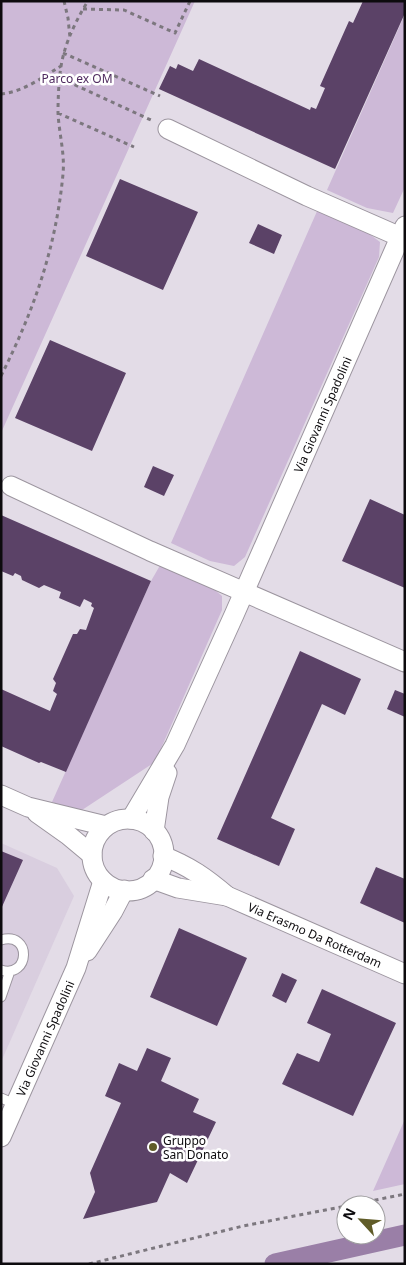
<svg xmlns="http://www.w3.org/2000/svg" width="406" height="1265" viewBox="0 0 406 1265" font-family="'Noto Sans',sans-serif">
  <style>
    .built { fill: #d9cedf }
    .green { fill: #cdb9d7 }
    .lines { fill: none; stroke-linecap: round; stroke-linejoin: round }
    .canal { stroke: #9a7fa7; stroke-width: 21 }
    .building { fill: #5b4267 }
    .lane-casing { stroke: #9c959f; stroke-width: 11 }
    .street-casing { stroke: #9c959f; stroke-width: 21 }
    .path { stroke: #7c777e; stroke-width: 3; stroke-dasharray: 4 4; stroke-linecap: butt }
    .lane { stroke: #fff; stroke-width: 9 }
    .street { stroke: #fff; stroke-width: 19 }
    .poi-dot { fill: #605c28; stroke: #fff; stroke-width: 2 }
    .labels { text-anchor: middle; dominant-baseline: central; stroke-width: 5; stroke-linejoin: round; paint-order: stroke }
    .park-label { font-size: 12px; fill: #4f2a5f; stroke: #fff }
    .street-label { font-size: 12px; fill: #0d0b0e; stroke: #fff }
    .poi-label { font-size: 12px; fill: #0d0b0e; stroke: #fff; text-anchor: start }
  </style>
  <rect width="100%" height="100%" fill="#e3dce7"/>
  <!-- built -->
  <path class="built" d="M1,843L57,868L74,896L1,1062Z"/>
  <!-- green -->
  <path class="green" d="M1,1H195L1,433Z
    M405,14V187L393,213L367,208L327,190Z
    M318,209L359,226L380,242L379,257L245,557L234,566L210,561L171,543Z
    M162,562L202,579L222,596V610L155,762L79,812L52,802L151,581Z
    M405,1119V1184L373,1191Z"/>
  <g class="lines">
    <!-- canal -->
    <path class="canal" d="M275,1264L405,1235"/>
  </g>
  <!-- building -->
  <path class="building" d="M363,1H405V13L335,169L159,89L170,66L176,69L178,64L193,71L199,59L310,110L311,107L316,109L325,88L320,86L349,21L353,23Z
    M120,179L198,212L163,290L86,256Z
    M258,224L282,235L274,254L249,243Z
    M50,340L126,373L92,451L15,418Z
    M153,466L174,475L164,496L144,487Z
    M370,499L405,515V588L342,561Z
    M1,515L151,581L66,772L41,762L39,763L1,746V689L50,711L57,694L53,691L56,683L53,679L73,634H77L80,629L86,630L94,608L91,606L92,603L84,599L80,607L59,598L61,592L44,585L39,588L22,580L21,576L15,573L13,576L1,571Z
    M300,651L361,679L345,715L322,704L271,818L295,829L279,866L217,839Z
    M395,690L405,694V717L387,709Z
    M1,851L23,860L1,909Z
    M376,867L405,879V923L360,903Z
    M179,928L247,958L217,1026L150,997Z
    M282,973L297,980L286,1003L272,996Z
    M322,989L396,1023L353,1116L282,1084L297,1053L319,1062L331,1034L307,1023Z
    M147,1048L171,1058L161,1081L199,1099L193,1112L216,1122L187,1183L170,1173L157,1202L83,1219L95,1192L90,1173L121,1103L105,1096L119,1063L137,1071Z"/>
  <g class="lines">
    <defs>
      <path id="lane" d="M1,940C32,931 30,979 1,970
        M1,997L10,971
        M1,1098L15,1104"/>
      <g id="street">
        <path d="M168,129L307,196L405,239"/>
        <path d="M11,486L150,551L405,662"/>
        <path d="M1,795L28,807L106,826"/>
        <path d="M37,813L68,835L92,855"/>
        <path id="s1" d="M131,819L175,745L234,615L405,226"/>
        <circle cx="128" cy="855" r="36"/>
        <path d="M154,831L159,797L167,773"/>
        <path id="s2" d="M163,856C189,866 206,878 227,896L405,974"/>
        <path d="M153,879L178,888L227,896"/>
        <path d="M87,951L113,911L124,890"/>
        <path id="s3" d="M1,1137L76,968L103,881"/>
      </g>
    </defs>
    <!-- lane casing -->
    <use href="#lane" class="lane-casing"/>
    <!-- street casing -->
    <use href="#street" class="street-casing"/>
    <!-- path -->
    <path class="path" d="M64,1L68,18L70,38
      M83,9L124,10L175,33L190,1
      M63,53L160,96
      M60,78L153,121
      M1,94C23,92 43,77 61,66
      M58,113L134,147
      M1,376C34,310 56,248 63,174C65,154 59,133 58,113C58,96 59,69 64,53C68,37 79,15 88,1
      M351,1205L405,1194
      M89,1264L243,1226L346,1206"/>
    <!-- lane -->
    <use href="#lane" class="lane"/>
    <!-- street -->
    <use href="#street" class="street"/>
  </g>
  <!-- markers -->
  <circle class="poi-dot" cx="153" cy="1147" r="5"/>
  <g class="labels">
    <!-- park labels -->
    <g class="park-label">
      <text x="77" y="78">Parco ex OM</text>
    </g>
    <!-- street labels -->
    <g class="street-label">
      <text stroke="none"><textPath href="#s1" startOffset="448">Via Giovanni Spadolini</textPath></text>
      <text stroke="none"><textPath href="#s2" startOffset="172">Via Erasmo Da Rotterdam</textPath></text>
      <text stroke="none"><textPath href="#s3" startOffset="108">Via Giovanni Spadolini</textPath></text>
    </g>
    <!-- poi labels -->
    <g class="poi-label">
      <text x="163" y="1140">Gruppo<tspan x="163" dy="14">San Donato</tspan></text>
    </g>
  </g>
  <!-- border -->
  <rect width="406" height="1265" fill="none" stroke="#0d0b0e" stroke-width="5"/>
  <!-- north arrow -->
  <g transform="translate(361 1220) rotate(296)"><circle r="24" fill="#ffffff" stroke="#9e9d9f"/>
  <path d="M0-4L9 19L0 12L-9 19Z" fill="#605c28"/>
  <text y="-8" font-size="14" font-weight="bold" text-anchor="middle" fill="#0d0b0e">N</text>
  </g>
</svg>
